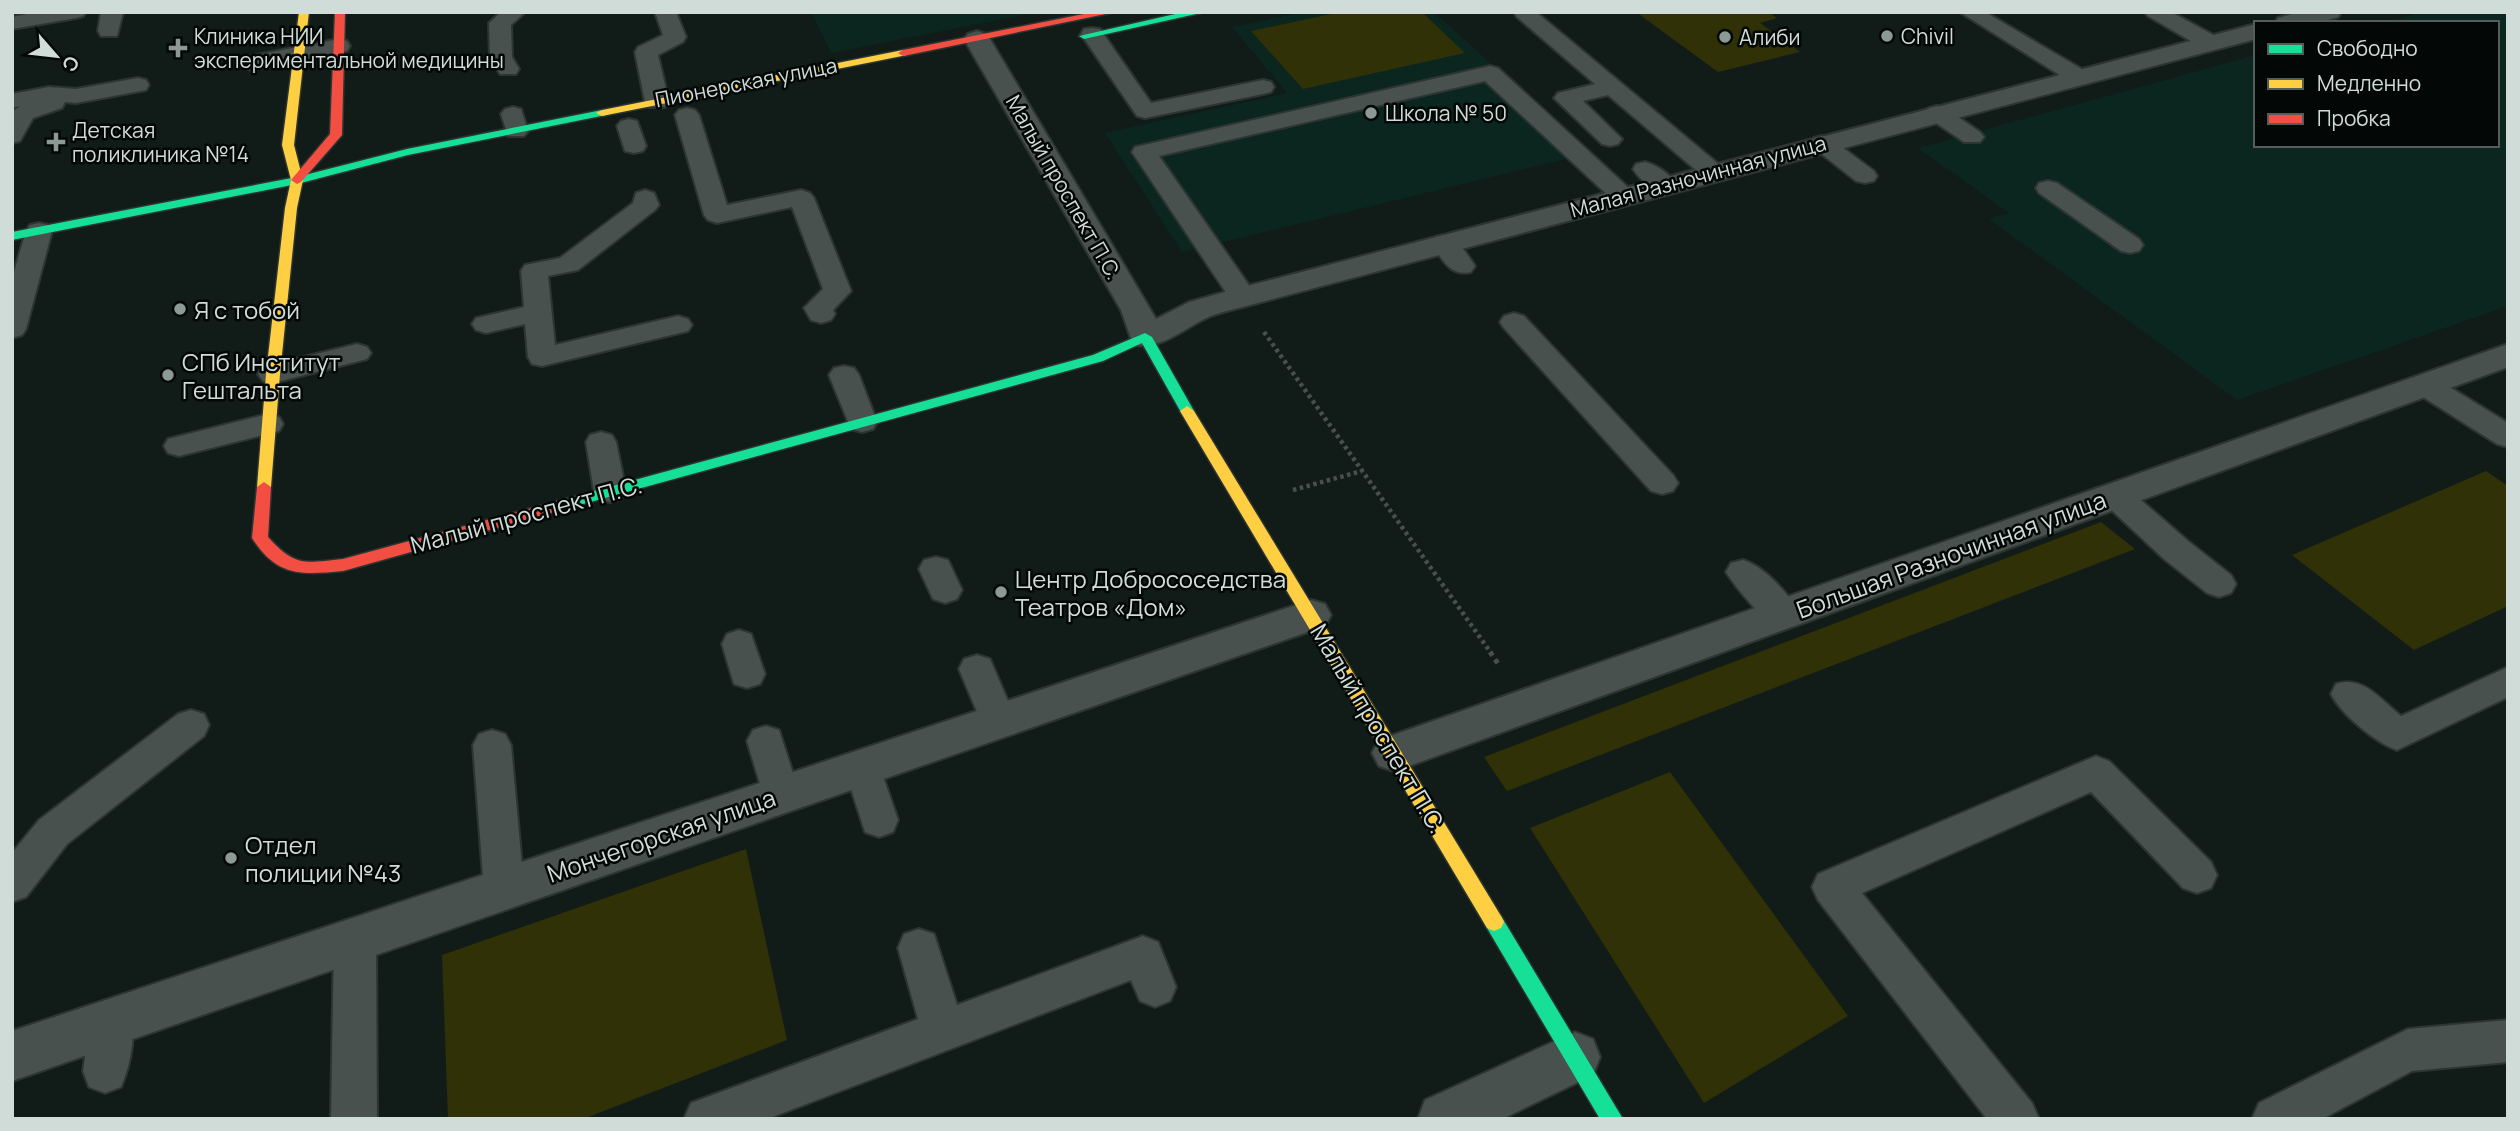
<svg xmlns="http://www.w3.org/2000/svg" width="2520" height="1131" viewBox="0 0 2520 1131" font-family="Manrope,sans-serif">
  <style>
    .built { fill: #0b261e }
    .green { fill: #303106 }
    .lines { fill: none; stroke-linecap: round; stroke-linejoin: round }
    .lane-casing { stroke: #2d3532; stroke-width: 4 }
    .street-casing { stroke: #2d3532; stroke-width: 4 }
    .fast-casing { stroke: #2d3532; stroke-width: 3 }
    .slow-casing { stroke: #2d3532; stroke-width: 3 }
    .jam-casing { stroke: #2d3532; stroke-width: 3 }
    .path-far1 { stroke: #484f4d; stroke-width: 4.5; stroke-dasharray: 3.5 3.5; stroke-linecap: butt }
    .path { stroke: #484f4d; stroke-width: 5; stroke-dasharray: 4.5 4.5; stroke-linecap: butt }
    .lane { fill: #48514e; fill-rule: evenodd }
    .street { fill: #48514e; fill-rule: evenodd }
    .fast { fill: #16e098; fill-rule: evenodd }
    .slow { fill: #ffcf43; fill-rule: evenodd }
    .jam { fill: #f24e42; fill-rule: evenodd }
    .poi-dot { fill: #8d9995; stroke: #030806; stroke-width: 2.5 }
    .labels { text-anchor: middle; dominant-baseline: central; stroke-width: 5; stroke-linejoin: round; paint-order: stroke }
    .far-poi-label { font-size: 21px; fill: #d0dcd8; stroke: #030806; text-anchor: start }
    .far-street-label { font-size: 21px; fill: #d0dcd8; stroke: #030806 }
    .poi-label { font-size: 24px; fill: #d0dcd8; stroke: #030806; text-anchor: start }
    .street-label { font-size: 24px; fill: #d0dcd8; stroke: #030806 }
  </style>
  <rect width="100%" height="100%" fill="#111c19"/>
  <!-- built -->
  <path class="built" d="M811,12H1039L831,53Z
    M1304,12H1434L1590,153L1182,252L1105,133L1287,93L1232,27Z
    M2424,12H2508V306L2237,400L1989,219L2009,213L1918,148L2256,55V145H2497V23H2382Z"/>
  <!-- green -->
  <path class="green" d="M1341,12H1422L1465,53L1303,89L1251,31Z
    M1636,12H1768L1777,18L1760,23L1800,52L1718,72Z
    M2486,471L2508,486V606L2414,650L2292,555Z
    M2101,522L2135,549L1507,791L1484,757Z
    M1670,772L1848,1016L1704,1103L1530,828Z
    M746,849L787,1040L583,1119H448L442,955Z"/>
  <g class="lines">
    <defs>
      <path id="lane" d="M37,12H86L83,16L76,18L12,29V17Z
        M101,12H123L117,36H101L98,31Z
        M501,12H525L511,25L512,57L519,69L516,74H500L490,57L489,23Z
        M655,12H676L686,37L683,42L658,55L669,102L665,107H649L645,102L635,52L638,47L663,35Z
        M1514,12H1536L1722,167L1725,172L1722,177L1713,179L1704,177L1608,95L1583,101L1622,139L1618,144L1610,146L1602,144L1554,98L1558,93L1595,84L1517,17Z
        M1960,12H1985L2085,71L2088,76L2085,81H2069Z
        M2145,12H2171L2217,37L2220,42L2217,47H2201L2148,16Z
        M1092,28L1100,29L1151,103L1263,80L1271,82L1274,87L1271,92L1263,94L1145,118L1137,116L1081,34L1084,29Z
        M339,39L347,41L350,46L347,51L252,70L244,68L241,63L244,58L252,56Z
        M1490,66L1498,68L1632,191L1636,196L1632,201L1623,204L1614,201L1485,81L1159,156L1257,297L1253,303L1243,305L1233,303L1132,152L1135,147L1144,145Z
        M138,78L146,80L149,85L146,90L76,103L65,102L62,108L33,118L20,141L12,143V112L20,106L12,108V94L49,87L76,89Z
        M1937,106L1945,108L1980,132L1984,137L1980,142H1964L1929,118L1925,113L1929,108Z
        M513,107L521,109L528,131L524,136H508L501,114L505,109Z
        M687,108L695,110L699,115L727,205L801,190L810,193L814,198L851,291L833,310L835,314L831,320L821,323L811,320L804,308L823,289L792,207L717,223L708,220L704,215L675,115L679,110Z
        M629,119L637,121L646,146L643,151L634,153L625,151L617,126L621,121Z
        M1822,136L1830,138L1874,171L1877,176L1874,181L1865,183L1856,181L1814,148L1810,143L1814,138Z
        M1645,162C1657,165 1670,174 1677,185L1674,190C1657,194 1642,183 1633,169L1636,164Z
        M2048,181L2057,183L2139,239L2143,245L2139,251L2130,253L2121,251L2039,193L2036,188L2039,183Z
        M645,190L654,193L659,205L655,210L578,270L548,276L555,345L678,316L688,319L692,325L688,331L542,366L532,364L528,357L525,324L486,333L476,330L472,324L476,318L524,307L521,271L525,265L560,258L633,203L636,193Z
        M39,223L48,225L52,231L26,329L22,335L12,338V279L26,231L30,225Z
        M1444,235C1458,239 1467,254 1475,266L1471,272C1450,277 1442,259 1431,243L1435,237Z
        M1514,313L1524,316L1673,475L1678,483L1673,491L1662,494L1651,491L1504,328L1500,322L1504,316Z
        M357,344L367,347L371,353L367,359L273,383L263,381L258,374L263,367Z
        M844,366L854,368L859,375L877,422L873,429L862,432L851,429L829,375L834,368Z
        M2425,375L2435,378L2508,423V447L2497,444L2415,392L2410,385L2415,378Z
        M268,414L279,417L283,424L279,431L179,456L168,453L164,446L168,439Z
        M601,432L612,435L616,442L626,491L621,499L610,502L599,499L594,491L586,442L590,435Z
        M2115,484L2126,487L2188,541L2231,575L2236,584L2231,593L2219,597L2207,593L2164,559L2104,503L2099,495L2104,487Z
        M936,557L948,560L962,590L957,599L945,603L933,599L919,569L924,560Z
        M1743,560C1764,566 1789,594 1800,614L1795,623C1787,626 1781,628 1773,624C1760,617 1734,585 1726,572L1731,563Z
        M739,630L751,634L765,674L760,684L747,688L734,684L722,644L727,634Z
        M977,655L990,659L1016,720L1011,731L998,735L985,731L959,669L964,659Z
        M2508,667V697L2397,750C2376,743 2341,714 2331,694L2336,684C2363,675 2381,700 2401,716Z
        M191,710L204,714L209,725L204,736L67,844L26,897L12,902V853L39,820L178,714Z
        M766,726L779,730L800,795L795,807L781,811L767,807L747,741L753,730Z
        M492,730L505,734L511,745L524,889L518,902L504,907L490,902L484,889L473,745L479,734Z
        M863,751L876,756L898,820L893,832L879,837L865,832L844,767L850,756Z
        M2096,756L2109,761L2211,862L2217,875L2211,888L2197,893L2183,888L2091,792L1862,893L2032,1103L2039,1119H1987L1818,900L1812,887L1818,874Z
        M355,920L370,925L376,939L377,1119H331L334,939L340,925Z
        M919,929L934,934L957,1005L1143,936L1158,942L1176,987L1170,1001L1155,1007L1140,1001L1131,980L767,1119H684L691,1103L918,1019L898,948L904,934Z
        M112,1001L127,1007C138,1031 131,1063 121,1087L105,1093L89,1087L83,1071L90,1022L97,1007Z
        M2508,1020V1062L2412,1071L2322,1119H2252L2259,1103L2408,1029Z"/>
      <path id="street" d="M2299,12H2341L2338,17L2317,23H2275L2278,18Z
        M2256,24V39L1254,304C1240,308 1224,311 1211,316C1186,326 1161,352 1133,344L1121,310L964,39L968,34L977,31L986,34L990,39L1156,319L1189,302L1232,290Z
        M2508,344V367L1409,766L1394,771L1379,766L1372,753L1379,740Z
        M1311,600L1325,604L1331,615L1325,626L12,1081V1031Z
        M1575,1032L1593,1039L1600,1057L1593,1075L1502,1119H1418L1425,1100Z"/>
      <path id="fast" d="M1184,12H1205L1084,39L1079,36Z
        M602,110L606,111V115L408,155L297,184L12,240V232L297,177L407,149Z
        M1145,333L1152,337L1194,411L1192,414H1182L1142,343L1103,361L565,509L557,504L565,499L1093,355Z
        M1494,913L1501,916L1623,1119H1600L1487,928L1484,922L1487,916Z"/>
      <path id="slow" d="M299,12H309L294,145L303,180L297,208L280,374L271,487L264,492L257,487L266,374L285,208L291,180L282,145Z
        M903,50L907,51V55L602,116L596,113L602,110Z
        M1187,406L1194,411L1501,916L1504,922L1501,928L1494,931L1487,928L1180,411Z"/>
      <path id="jam" d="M335,12H345L342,135L301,182L297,184L291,180L330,134Z
        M1094,12H1115L903,56L898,53L903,50Z
        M264,482L271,487L268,537C295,567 304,563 343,559L565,499L573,504L565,509L343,571C301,575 277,577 252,538L257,487Z"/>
    </defs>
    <!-- lane casing -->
    <use href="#lane" class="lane-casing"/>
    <!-- street casing -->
    <use href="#street" class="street-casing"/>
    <!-- fast casing -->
    <use href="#fast" class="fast-casing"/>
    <!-- slow casing -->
    <use href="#slow" class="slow-casing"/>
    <!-- jam casing -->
    <use href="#jam" class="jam-casing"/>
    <!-- path-far1 -->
    <path class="path-far1" d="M1264,332L1491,653
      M1293,490L1362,471"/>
    <!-- path -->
    <path class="path" d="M1490,652L1499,665"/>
    <!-- lane -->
    <use href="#lane" class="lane"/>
    <!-- street -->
    <use href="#street" class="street"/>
    <!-- fast -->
    <use href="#fast" class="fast"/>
    <!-- slow -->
    <use href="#slow" class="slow"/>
    <!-- jam -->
    <use href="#jam" class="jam"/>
  </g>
  <!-- markers -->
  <g class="poi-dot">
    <circle cx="1887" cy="36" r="7"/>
    <circle cx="1725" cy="37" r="7"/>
    <path d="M174.5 37.5h7v7h7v7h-7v7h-7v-7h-7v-7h7z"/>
    <circle cx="1371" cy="113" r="7"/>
    <path d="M52.5 131.5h7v7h7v7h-7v7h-7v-7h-7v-7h7z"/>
    <circle cx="180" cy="309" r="7"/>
    <circle cx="168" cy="375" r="7"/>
    <circle cx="1001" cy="592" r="7"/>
    <circle cx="231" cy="858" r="7"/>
  </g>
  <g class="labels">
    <!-- far-poi labels -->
    <g class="far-poi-label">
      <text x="194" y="36">Клиника НИИ<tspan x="194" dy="24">экспериментальной медицины</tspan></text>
      <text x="1901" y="36">Chivil</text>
      <text x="1739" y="37">Алиби</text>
      <text x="1385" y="113">Школа № 50</text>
      <text x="72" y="130">Детская<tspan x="72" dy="24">поликлиника №14</tspan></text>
    </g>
    <!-- far-street labels -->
    <g class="far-street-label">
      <text transform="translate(746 82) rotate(-11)">Пионерская улица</text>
      <text transform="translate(1698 176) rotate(-15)">Малая Разночинная улица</text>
      <text transform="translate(1064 187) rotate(60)">Малый проспект П.С.</text>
    </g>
    <!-- poi labels -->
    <g class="poi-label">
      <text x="194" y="309">Я с тобой</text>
      <text x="182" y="361">СПб Институт<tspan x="182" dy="28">Гештальта</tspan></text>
      <text x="1015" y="578">Центр Добрососедства<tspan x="1015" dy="28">Театров «Дом»</tspan></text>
      <text x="245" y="844">Отдел<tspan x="245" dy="28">полиции №43</tspan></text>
    </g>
    <!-- street labels -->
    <g class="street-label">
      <text transform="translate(526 514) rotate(-15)">Малый проспект П.С.</text>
      <text transform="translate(1951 554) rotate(-20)">Большая Разночинная улица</text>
      <text transform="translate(1379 728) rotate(59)">Малый проспект П.С.</text>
      <text transform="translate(661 835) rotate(-19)">Мончегорская улица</text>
    </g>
  </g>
  <!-- border -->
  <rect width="2520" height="1131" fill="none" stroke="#d0dcd8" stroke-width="28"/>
  <!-- legend -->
  <rect x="2254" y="21" width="245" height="126" fill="#030806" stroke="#555d5a" stroke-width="2"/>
  <rect x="2268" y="44" width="35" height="10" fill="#16e098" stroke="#555d5a" stroke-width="2"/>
  <text x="2317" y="56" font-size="21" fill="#d0dcd8">Свободно</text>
  <rect x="2268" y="79" width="35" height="10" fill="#ffcf43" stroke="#555d5a" stroke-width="2"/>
  <text x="2317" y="91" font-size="21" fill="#d0dcd8">Медленно</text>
  <rect x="2268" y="114" width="35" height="10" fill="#f24e42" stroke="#555d5a" stroke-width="2"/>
  <text x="2317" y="126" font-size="21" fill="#d0dcd8">Пробка</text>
  <!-- north arrow -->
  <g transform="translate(56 56) rotate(118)" stroke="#030806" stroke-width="5" paint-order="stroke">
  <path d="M0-5L12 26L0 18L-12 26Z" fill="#d0dcd8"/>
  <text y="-10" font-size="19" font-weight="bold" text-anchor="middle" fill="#d0dcd8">С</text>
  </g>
</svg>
